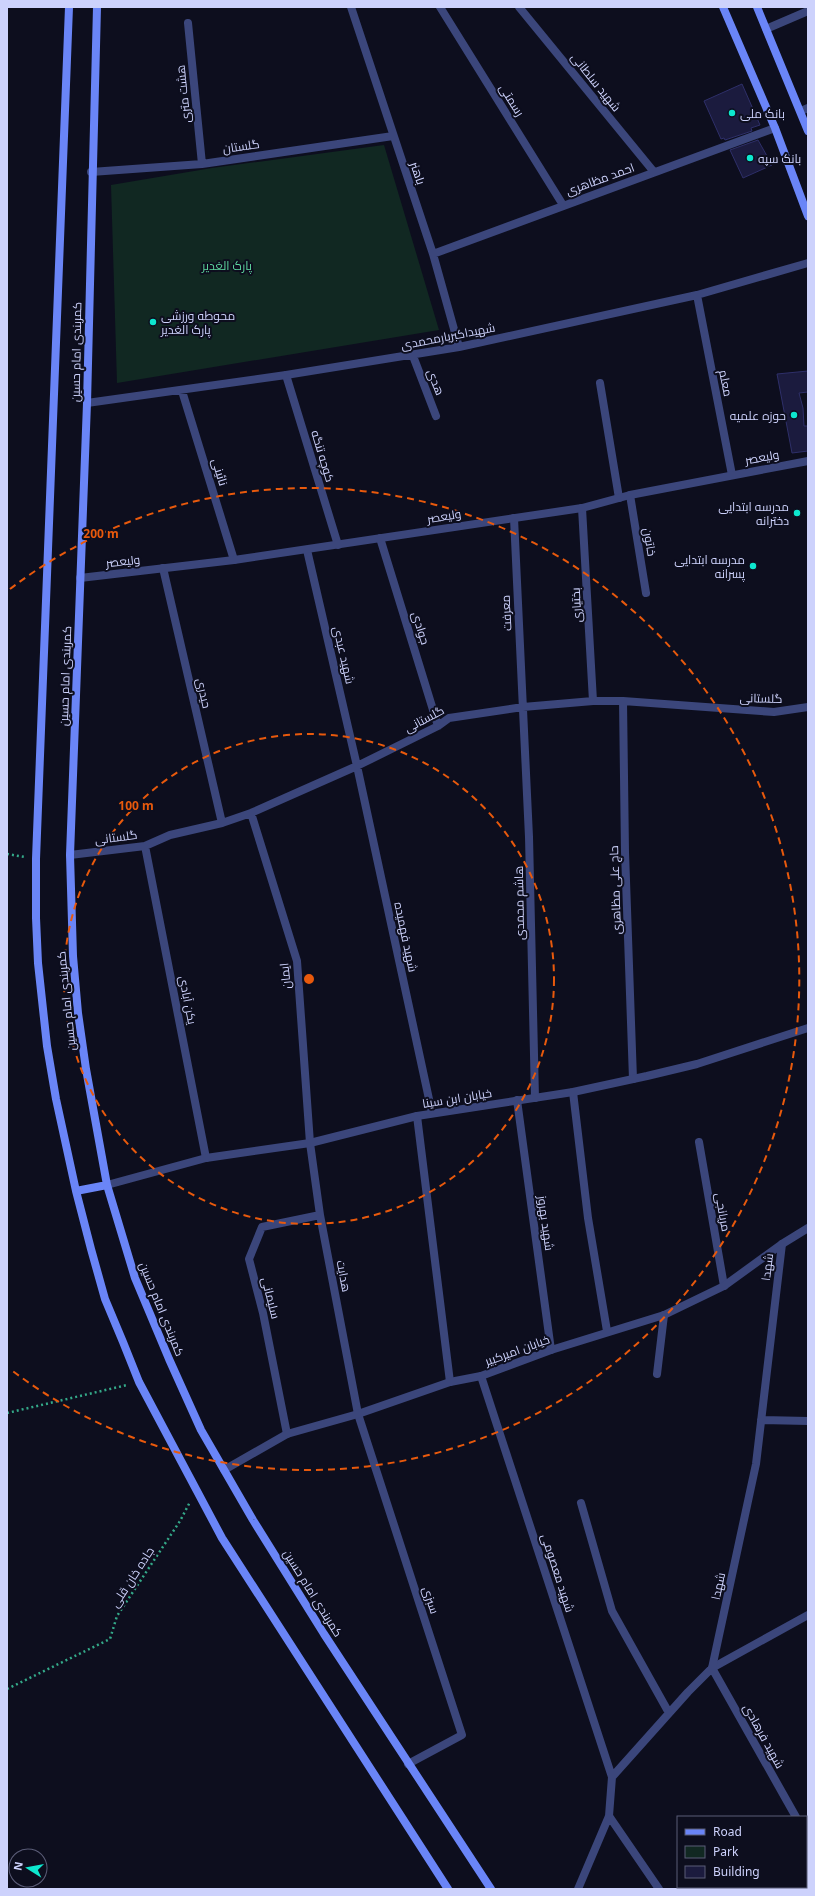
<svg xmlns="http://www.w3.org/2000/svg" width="815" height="1896" viewBox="0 0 815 1896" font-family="'Noto Sans',Cairo,sans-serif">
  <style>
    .green { fill: #112822 }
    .building { fill: #1b1b3e; stroke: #2e2f69 }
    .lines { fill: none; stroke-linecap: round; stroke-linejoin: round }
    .path { stroke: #34a989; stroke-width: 2.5; stroke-dasharray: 2 3; stroke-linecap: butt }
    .service { stroke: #3b467b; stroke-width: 8 }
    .pedestrian { stroke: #3b467b; stroke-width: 8 }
    .minor { stroke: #3b467b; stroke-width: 8 }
    .tertiary { stroke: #3b467b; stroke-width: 8 }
    .secondary { stroke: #6a85f7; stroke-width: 8 }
    .ring { fill: none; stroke: #e8590c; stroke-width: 2; stroke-dasharray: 7 5 }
    .poi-dot { fill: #0de8cf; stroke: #0d0e1e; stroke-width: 1.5 }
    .labels { text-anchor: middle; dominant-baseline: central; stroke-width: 4; stroke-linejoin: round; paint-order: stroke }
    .street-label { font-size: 12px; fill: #cdd2fc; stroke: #0d0e1e }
    .poi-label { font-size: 12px; fill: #cdd2fc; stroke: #0d0e1e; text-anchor: start }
    .park-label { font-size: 12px; fill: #5ed79f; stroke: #0d0e1e }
    .centre { fill: #e8590c; stroke: #0d0e1e; stroke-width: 2 }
    .ring-label { font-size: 12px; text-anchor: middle; font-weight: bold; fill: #e8590c; stroke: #0d0e1e; stroke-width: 4; stroke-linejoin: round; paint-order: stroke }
  </style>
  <rect width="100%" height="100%" fill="#0d0e1e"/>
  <!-- green -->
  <path class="green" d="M384,145L439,330L117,383L111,185L212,168Z"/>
  <!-- building -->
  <path class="building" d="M742,84L760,125L751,128L752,131L725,140L724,138L721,139L704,101Z
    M758,140L772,165L743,178L730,150Z
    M808,371V392L799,393L803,408L804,426H808V451L792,453L777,374Z"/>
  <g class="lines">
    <!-- path -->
    <path class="path" d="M7,854L25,857
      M7,1413L127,1385
      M7,1689L110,1639L117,1616L180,1521L190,1502"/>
    <!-- service -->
    <path class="service" d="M286,375L338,545
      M600,383L619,498
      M630,495L646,593
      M657,1374L664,1315"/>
    <!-- pedestrian -->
    <path class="pedestrian" d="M712,1668L808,1615"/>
    <!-- minor -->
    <path class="minor" d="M351,7L433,254L459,347
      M440,7L563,205
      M519,7L654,172
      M188,23L202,164
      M766,29L808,11
      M801,111L808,108
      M91,172L202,164L393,136
      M433,254L775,128
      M697,295L732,475
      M413,356L436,416
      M182,391L234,560
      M87,403L286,375L459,347L697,295L808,263
      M582,508L593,701
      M514,518L529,837L535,1098
      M380,538L438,726
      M307,550L357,766L432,1113
      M163,568L222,823
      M623,701L625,852L633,1079
      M251,813L297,961L310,1143L320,1215L358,1414L462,1735L408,1764
      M145,846L206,1158
      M70,855L145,846L170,835L222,823L251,813L357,766L438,726L449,718L523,707L593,701H623L774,712L808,707
      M573,1092L588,1218L607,1331
      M517,1100L551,1350
      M417,1116L450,1382
      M699,1142L724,1286
      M481,1376L612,1777
      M761,1420L808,1421
      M287,1434L263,1313L249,1259L262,1227L320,1215
      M581,1503L612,1611L669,1713
      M712,1668L796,1817
      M609,1816L659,1889
      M806,1836L808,1839
      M578,1889L609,1816L612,1777L688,1692L712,1668L756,1464L782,1244"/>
    <!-- tertiary -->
    <path class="tertiary" d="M80,578L234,560L582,508L630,495L808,461
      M107,1185L206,1158L310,1143L417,1116L573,1092L647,1076L697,1064L808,1028
      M224,1470L287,1434L358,1414L450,1382L481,1376L551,1350L664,1315L724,1286L782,1244L808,1228"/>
    <!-- secondary -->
    <path class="secondary" d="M69,7L36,859V918L38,963L47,1046L56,1099L76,1191L91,1249L105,1299L123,1342L139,1382L222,1538L448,1889
      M97,7L87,403L70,855L73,956L78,1013L86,1069L107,1185L135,1278L169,1359L201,1430L253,1520L324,1634L491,1889
      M723,7L775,128L808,216
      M757,7L808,131
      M76,1191L107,1185"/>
  </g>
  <!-- distance rings -->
  <g class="ring">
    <circle cx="309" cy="979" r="245"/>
    <path d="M10 589A491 491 0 1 1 10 1369"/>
  </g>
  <!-- markers -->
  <g class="poi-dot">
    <circle cx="732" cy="113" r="4"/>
    <circle cx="750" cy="158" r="4"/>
    <circle cx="153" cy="322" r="4"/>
    <circle cx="794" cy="415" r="4"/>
    <circle cx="797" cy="513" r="4"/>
    <circle cx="753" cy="566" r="4"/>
  </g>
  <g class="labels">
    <!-- street labels -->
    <g class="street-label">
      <text transform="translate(596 82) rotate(51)">شهید سلطانی</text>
      <text transform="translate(183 94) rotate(-96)">هشت متری</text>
      <text transform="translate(512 100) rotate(58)">رسمتی</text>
      <text transform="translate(241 146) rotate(-8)">گلستان</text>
      <text transform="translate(418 173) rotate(71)">باهنر</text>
      <text transform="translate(600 179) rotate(-20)">احمد مظاهری</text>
      <text transform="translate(448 336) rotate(-11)">شهیداکبریارمحمدی</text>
      <text transform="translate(76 352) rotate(-89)">کمربندی امام حسین</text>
      <text transform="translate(436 382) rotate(69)">هدی</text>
      <text transform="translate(726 383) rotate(79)">معلم</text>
      <text transform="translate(323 456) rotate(73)">کوچه تنگه</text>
      <text transform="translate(762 457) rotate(-10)">ولیعصر</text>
      <text transform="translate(220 472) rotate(73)">نائینی</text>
      <text transform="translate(444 516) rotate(-9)">ولیعصر</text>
      <text transform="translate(650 542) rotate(80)">خاتون</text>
      <text transform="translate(123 561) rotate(-6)">ولیعصر</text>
      <text transform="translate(576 605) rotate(-93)">بختیاری</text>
      <text transform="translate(506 613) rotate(-93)">معرفت</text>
      <text transform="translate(421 628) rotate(73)">جوادی</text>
      <text transform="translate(344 655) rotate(77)">شهید عبدی</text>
      <text transform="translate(65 676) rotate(-88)">کمربندی امام حسین</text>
      <text transform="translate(204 693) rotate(77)">حیدری</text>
      <text transform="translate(761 698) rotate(1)">گلستانی</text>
      <text transform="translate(424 719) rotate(-28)">گلستانی</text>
      <text transform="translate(116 837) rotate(-7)">گلستانی</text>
      <text transform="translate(615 890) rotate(-92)">حاج علی مظاهری</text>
      <text transform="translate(519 903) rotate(-91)">هاشم محمدی</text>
      <text transform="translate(406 937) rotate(78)">شهید فهمیده</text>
      <text transform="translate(285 976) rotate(-96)">ایمان</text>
      <text transform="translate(188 1000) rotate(79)">یکن آبادی</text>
      <text transform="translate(66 1001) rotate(-96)">کمربندی امام حسین</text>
      <text transform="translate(457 1098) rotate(-9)">خیابان ابن سینا</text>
      <text transform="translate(723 1212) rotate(80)">مریانجی</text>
      <text transform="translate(546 1223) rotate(82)">شهید بهروز</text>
      <text transform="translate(767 1267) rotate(-83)">شهدا</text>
      <text transform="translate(344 1276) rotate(79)">هدایت</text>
      <text transform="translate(271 1298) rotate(76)">سلیمانی</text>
      <text transform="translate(162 1309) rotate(68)">کمربندی امام حسین</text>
      <text transform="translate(517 1350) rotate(-20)">خیابان امیرکبیر</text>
      <text transform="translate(558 1573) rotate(72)">شهید معصومی</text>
      <text transform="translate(132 1577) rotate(-57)">جاده خان قلی</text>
      <text transform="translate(718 1586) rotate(-78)">شهدا</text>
      <text transform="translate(313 1593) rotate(58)">کمربندی امام حسین</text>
      <text transform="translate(431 1600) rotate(72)">سبزی</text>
      <text transform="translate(764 1736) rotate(61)">شهید فرهادی</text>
    </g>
    <!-- poi labels -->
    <g class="poi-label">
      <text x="740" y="113">بانک ملی</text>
      <text x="758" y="158">بانک سپه</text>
      <text x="161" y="315">محوطه ورزشی<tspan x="161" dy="14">پارک الغدیر</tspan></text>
      <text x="786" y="415" text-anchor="end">حوزه علمیه</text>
      <text x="789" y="506" text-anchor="end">مدرسه ابتدایی<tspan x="789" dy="14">دخترانه</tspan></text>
      <text x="745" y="559" text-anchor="end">مدرسه ابتدایی<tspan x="745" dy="14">پسرانه</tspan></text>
    </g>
    <!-- park labels -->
    <g class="park-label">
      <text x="227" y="265">پارک الغدیر</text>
    </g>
  </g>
  <circle cx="309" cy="979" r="6" class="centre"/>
  <g class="ring-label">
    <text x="101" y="538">200 m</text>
    <text x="136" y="810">100 m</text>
  </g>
  <!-- border -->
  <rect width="815" height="1896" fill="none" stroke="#cdd2fc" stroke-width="16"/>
  <!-- legend -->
  <rect x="677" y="1816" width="130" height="72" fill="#0d0e1e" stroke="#5a5c77"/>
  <rect x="685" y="1829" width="20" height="6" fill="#6a85f7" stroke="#5a5c77"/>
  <text x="713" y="1836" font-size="12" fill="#cdd2fc">Road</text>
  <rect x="685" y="1846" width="20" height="12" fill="#112822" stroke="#5a5c77"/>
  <text x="713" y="1856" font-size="12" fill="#cdd2fc">Park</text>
  <rect x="685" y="1866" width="20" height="12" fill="#1b1b3e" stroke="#5a5c77"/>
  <text x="713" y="1876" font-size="12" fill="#cdd2fc">Building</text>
  <!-- north arrow -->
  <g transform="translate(28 1868) rotate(281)"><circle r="19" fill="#0d0e1e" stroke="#5a5c77"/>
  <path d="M0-3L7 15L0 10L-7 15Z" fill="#0de8cf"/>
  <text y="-6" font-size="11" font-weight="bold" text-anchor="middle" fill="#cdd2fc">N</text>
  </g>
</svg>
